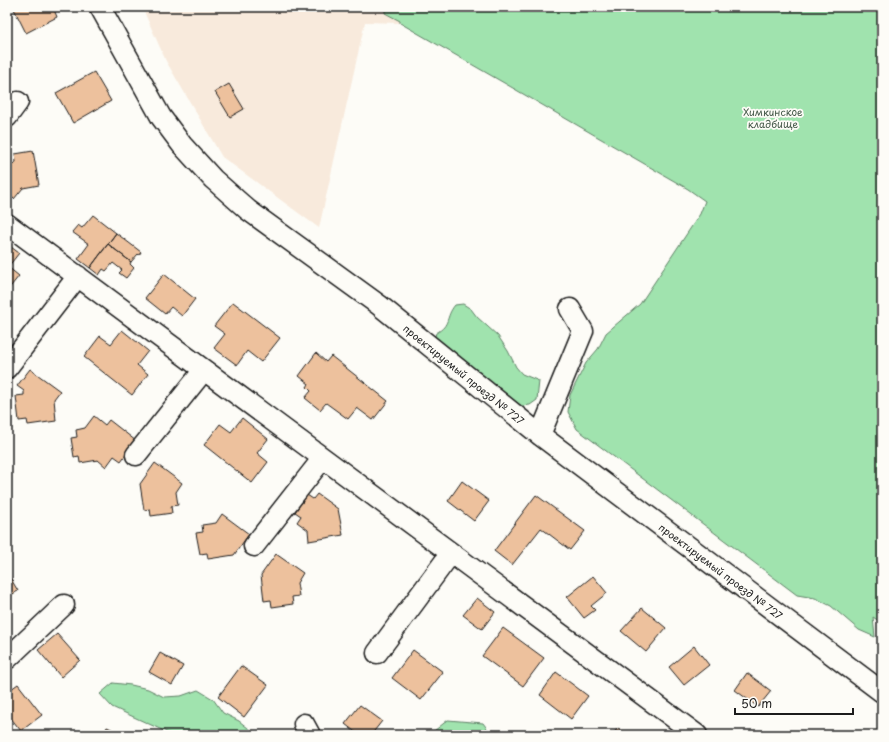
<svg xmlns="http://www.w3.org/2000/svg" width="889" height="742" viewBox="0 0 889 742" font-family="'Playpen Sans',sans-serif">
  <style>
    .built { fill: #f8eadc }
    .green { fill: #a0e3ae; stroke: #5e8065 }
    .building { fill: #edc19d; stroke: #1c1c1c }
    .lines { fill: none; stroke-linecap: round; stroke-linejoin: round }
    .minor-casing { stroke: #1c1c1c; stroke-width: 23 }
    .minor { stroke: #fdfcf7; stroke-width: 20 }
    .labels { text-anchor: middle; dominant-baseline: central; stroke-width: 3.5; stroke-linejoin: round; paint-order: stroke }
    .park-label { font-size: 10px; fill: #445848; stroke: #fdfcf7 }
    .street-label { font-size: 10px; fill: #1c1c1c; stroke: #fdfcf7 }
  </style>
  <rect width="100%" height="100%" fill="#fdfcf7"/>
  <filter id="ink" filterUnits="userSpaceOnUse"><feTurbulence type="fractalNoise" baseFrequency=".025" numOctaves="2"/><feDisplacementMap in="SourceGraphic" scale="8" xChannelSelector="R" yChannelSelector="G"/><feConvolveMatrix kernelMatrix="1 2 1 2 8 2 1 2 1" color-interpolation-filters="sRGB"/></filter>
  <g filter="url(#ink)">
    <!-- built -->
    <path class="built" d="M142,7H404L400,23L365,22L319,228L222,157L166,61Z"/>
    <!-- green -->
    <path class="green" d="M385,7H882V623L873,617L875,637L859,630L831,606L815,598L797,595L577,429L568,412L570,395L586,363L598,349L606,333L640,304L700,214L705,201L688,189L400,23V21L385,13Z
      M463,304L471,309L477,317L498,336L508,351L516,367L522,374L539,381L537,400L530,405L521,406L433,342L436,333C451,325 445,317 455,305Z
      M113,683L131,685L148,689L164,697L181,696L198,690L213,699L223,713L239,721L257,735H173L112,707L100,694Z
      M448,720L483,723L492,735H430L434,731Z"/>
    <!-- building -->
    <path class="building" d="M13,7H53L57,17L26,33Z
      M94,72L111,101L73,123L56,93Z
      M229,84L244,109L230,117L215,92Z
      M33,151L39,185L23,188L14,199L7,193V164L9,166L16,162L15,154Z
      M93,215L116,233L90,268L78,259L89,244L72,232L78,225L82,228Z
      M116,233L141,252L139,255L138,254L131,262L108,244Z
      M7,244L19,253L8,267L19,276L7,291Z
      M108,244L131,262L130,264L134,268L126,278L119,273L122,270L113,263L106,271L103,269L99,275L90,268Z
      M164,274L195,299L182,316L171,307L165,314L145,298Z
      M233,302L280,338L261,362L247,351L237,365L214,348L225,334L214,326Z
      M122,330L148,351L137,365L148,374L132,395L84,357L100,336L111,344Z
      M316,353L326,362L331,356L388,401L373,420L357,408L348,419L326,403L320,410L305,398L311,391L307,387L309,384L299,376Z
      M30,369L60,391L54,399L56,421L28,425L27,420L19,421L16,396L24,395V391L17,386Z
      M94,416L105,425L109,420L136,441L121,461L114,456L106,467L98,460L80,463L79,456L74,457L71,438L77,437L76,430L85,428Z
      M242,418L268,439L257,453L268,462L252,483L204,445L220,424L231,432Z
      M155,463L182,483L176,492L178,505L171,506L172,513L151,516L150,509L144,510L140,484Z
      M462,481L489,501L474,521L448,501Z
      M317,494L338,509L343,535L309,541L308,530L297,522L301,516L295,512L307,495L313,499Z
      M536,495L585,531L570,550L541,528L512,565L494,551Z
      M222,514L249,534L234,555L208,559L207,553L200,554L196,533L203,532L202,525L216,523Z
      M276,554L303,573L297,583L299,596L292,597L293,604L272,607L271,600L264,601L261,575Z
      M8,574L18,591L7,597V575Z
      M593,576L607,593L591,606L595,610L584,618L567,597Z
      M477,598L495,612L482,629L463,615Z
      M642,608L666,628L646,652L621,631Z
      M503,628L544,658L523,686L482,656Z
      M57,634L80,660L61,677L38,650Z
      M694,646L709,665L684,685L669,667Z
      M413,650L443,672L421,700L392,678Z
      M160,653L183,666L172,685L149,672Z
      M241,666L268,685L244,717L218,697Z
      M556,672L588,696L571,719L540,695Z
      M747,673L771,691L758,707L735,690Z
      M18,684L42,715L21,731L7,713V692Z
      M360,705L382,721L371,735H359L345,724Z
      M107,727L120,733L119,735H103Z
      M619,728L624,735H610Z"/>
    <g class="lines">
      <defs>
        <path id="minor" d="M100,7L161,117L182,145L213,179L248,210L379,305L540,435L882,692
          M7,117L18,102
          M7,224L697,735
          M7,368L78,276
          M540,435L583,331L570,309
          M136,455L204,370
          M254,546L323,458
          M377,653L451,553
          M7,659L64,605
          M304,724L310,735"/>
      </defs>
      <!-- minor casing -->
      <use href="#minor" class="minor-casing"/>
      <!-- minor -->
      <use href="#minor" class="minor"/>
    </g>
  </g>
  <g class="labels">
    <!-- park labels -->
    <g class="park-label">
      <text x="773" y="111">Химкинское<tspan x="773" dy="12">кладбище</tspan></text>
    </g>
    <!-- street labels -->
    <g class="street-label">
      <text transform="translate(464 374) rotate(39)">проектируемый проезд № 727</text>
      <text transform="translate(721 571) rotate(37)">проектируемый проезд № 727</text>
    </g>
  </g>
  <!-- margin -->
  <rect width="889" height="742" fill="none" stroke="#fdfcf7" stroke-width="24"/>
  <rect x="12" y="12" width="865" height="718" fill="none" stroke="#1c1c1c" stroke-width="1.5" filter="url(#ink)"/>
  <!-- scale -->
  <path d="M735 708v6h118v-6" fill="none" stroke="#1c1c1c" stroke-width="2"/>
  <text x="741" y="708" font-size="12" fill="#1c1c1c" stroke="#fdfcf7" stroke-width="3" paint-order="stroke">50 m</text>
</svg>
